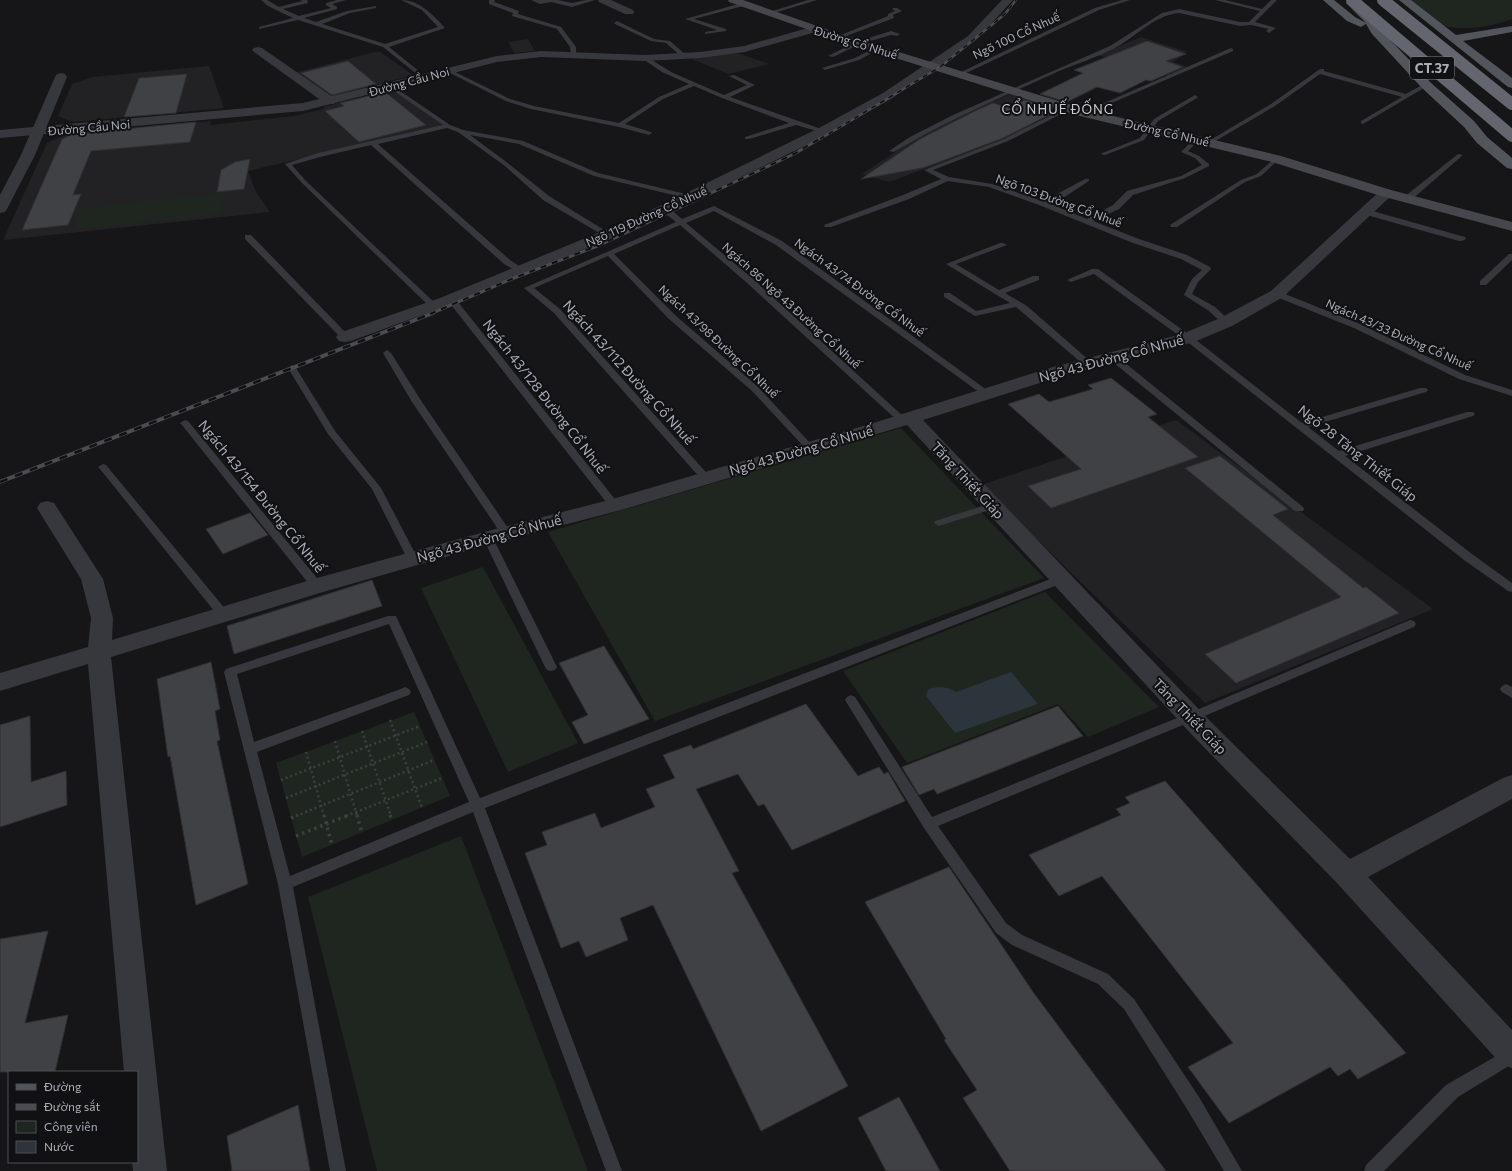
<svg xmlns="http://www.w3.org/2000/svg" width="1512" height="1171" viewBox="0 0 1512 1171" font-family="Commissioner,sans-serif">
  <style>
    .built { fill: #222225 }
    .green { fill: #1e261f }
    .water { fill: #2c353c }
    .building { fill: #404145; stroke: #303034 }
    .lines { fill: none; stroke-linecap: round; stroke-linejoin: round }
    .path-far1 { stroke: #3d3f44; stroke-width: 2.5; stroke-dasharray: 2 3; stroke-linecap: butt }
    .path { stroke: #3d3f44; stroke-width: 3.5; stroke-dasharray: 2.5 4; stroke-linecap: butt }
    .service { fill: #37383d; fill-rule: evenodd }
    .minor { fill: #37383d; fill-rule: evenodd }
    .tertiary { fill: #37383d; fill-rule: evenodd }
    .secondary { fill: #45474d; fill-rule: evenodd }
    .primary { fill: #53555c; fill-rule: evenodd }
    .rail-far2-casing { stroke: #4a4c52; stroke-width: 2.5 }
    .rail-far1-casing { stroke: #4a4c52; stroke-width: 3 }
    .rail-casing { stroke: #4a4c52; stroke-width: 4 }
    .rail-far2 { stroke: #111113; stroke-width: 1.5; stroke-dasharray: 5; stroke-linecap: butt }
    .rail-far1 { stroke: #111113; stroke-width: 2; stroke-dasharray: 6; stroke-linecap: butt }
    .rail { stroke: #111113; stroke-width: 2.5; stroke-dasharray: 8; stroke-linecap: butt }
    .motorway-bridge { stroke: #63666e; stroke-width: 12 }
    .labels { text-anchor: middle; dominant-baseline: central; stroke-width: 4; stroke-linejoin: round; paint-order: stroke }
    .far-street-label { font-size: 12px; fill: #a8adb8; stroke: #111113 }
    .shield { fill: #111113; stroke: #7b7e86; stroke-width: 1 }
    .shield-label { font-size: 13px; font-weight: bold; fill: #a8adb8 }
    .far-neighbourhood-label { font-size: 13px; letter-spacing: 1px; fill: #c9ccd4; stroke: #111113 }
    .street-label { font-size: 14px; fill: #a8adb8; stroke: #111113 }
  </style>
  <rect width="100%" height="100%" fill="#161618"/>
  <!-- built -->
  <path class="built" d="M1141,37L1188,52L1173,62L1191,68L1169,76L1098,55Z
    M528,39L535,51L514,53L508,42Z
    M379,51L413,75L329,97L294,73Z
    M734,52L769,64L728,74L687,57Z
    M209,66L224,108L73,122L58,116L72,84L92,77Z
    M393,90L444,126L248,171L256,192L270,212L3,240L47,143L63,135L211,121L210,125L294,116L323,109L326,106Z
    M1011,94L1050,107L1022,119L1036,125L985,147L889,182L862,174L933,127L955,116Z
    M1176,420L1433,609L1205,703L981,485Z"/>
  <!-- green -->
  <path class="green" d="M1409,0H1512V19C1489,27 1468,31 1444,26Z
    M225,192L222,214L73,230L81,208Z
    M901,428L1044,578L655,721L548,532Z
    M483,567L578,743L508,772L421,588Z
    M1045,592L1159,707L1088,737L1058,704L907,763L843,671Z
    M414,712L450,796L302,857L276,763Z
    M461,836L588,1171H377L308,897Z"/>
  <!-- water -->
  <path class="water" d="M1011,672L1038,704L955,733L926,696L928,690C938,685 946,687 956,692Z"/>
  <!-- building -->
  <path class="building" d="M1147,41L1186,54L1166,61L1183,67L1151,81L1146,80L1120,93L1097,87L1067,102L1040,94L1083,73L1074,70Z
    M348,61L376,84L332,95L301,73Z
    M187,74L176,113L124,117L139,78Z
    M385,92L426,125L359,142L325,111L344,106L340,103Z
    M1025,100L1053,109L1049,111L1053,113L1003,138L942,161L922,168L861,179L920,139L975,111L993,103L1005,107Z
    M196,122L190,142L91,151L73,195L81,194L68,225L22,230L62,139L73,134Z
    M250,159L244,189L217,192L221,170L235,162Z
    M1111,378L1157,414L1148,417L1198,457L1051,508L1028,486L1081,469L1008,404L1039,394L1049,402L1093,389L1088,385Z
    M1220,456L1288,509L1273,515L1363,588L1366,587L1399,613L1236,683L1205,654L1341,597L1185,468Z
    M250,513L268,535L223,554L206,529Z
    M372,580L382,606L234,654L227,626Z
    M604,646L649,719L584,744L572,722L588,715L559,663Z
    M211,662L220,709L215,711L220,740L217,741L248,884L196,905L170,756L168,757L157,679Z
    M806,704L858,776L879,767L884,774L888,772L905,801L792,850L764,804L758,806L738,774L696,789L739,871L732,873L848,1086L761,1131L653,905L620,918L628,940L586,957L579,941L561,948L525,853L547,845L542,832L595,813L601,828L655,807L646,789L675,778L663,755L691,745L693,749Z
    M1058,706L1083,736L937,794L934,789L919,795L902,767Z
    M30,716L31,782L66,771L67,805L0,827V725Z
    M1165,781L1406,1053L1358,1079L1350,1069L1338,1076L1330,1067L1229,1123L1188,1067L1233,1043L1102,876L1059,896L1029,855L1121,815L1116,809L1130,803L1125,797Z
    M949,867L1033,992L1166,1171H1010L963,1098L977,1090L944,1040L946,1039L865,902Z
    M48,931L25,1023L68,1015L55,1072H0V939Z
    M899,1097L940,1171H886L858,1118Z
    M298,1105L310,1171H232L227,1136Z"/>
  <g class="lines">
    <!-- path-far1 -->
    <path class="path-far1" d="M390,720L422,808
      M362,731L391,816
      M335,741L357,816
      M306,752L324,816
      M281,780L420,726
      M286,798L427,742
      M296,816L434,760
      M346,816L442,778"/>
    <!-- path -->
    <path class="path" d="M324,815L332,845
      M357,815L362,833
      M390,815L392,820
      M291,818L298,815
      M296,836L349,815"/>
    <!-- service -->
    <path class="service" d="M261,0H267L279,7L302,1L301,0H307L308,3L283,9L299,16L331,8L326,5V3L337,0H346L332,4L337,7V9L304,18L316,22L347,11L376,6V8L350,13L322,24L385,44L438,27L422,10L401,0C420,0 433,15 445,28L389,47L425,76V78L423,79L383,47L298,20L259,29V27L293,18L268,6Z
      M489,0H495L494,2L519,11L518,14L561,27L576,47V54L571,55L570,47L557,29L512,16L513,13L489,4Z
      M531,0H558L572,3L586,0H595L572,7L551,2L540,4Z
      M808,0H817L771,14L766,13Z
      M1122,0H1130L1099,10L962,75L957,74L1095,8Z
      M1215,0H1225L1262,9L1271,0H1277L1255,22L1276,28L1269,33L1266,31L1269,29L1251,25L1240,26L1179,13C1154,15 1135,38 1113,49C1095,58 1076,64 1057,72C1002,97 946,121 894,152L889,151L910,137L953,115L1110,46L1162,13L1179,9L1240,22H1249L1260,11Z
      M745,2L748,4L747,5L694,19L726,29V31L705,34V32L717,30L685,19Z
      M893,8H897L902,11L893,15L894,18L841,38L836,37L888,16V14L895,11L892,9Z
      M617,21L654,39L670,41L687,56L682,57L666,43L651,41L615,24L614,23Z
      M891,31L900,34L897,36L891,35L860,44L833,57L828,56L856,42Z
      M876,47L881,48L859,60L825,70L822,68L855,58Z
      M1231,48L1233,49V51L1086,114L1081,113Z
      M645,56L673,73L724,95L747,85L729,76L734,75L755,85L730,97L827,131L824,133L796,125L749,139H745V137L789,123L722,98L694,86L663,99L625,124L651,132L652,133L649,135L619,127L531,109L506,101L444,70L449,69L510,99L534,106L619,123L659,97L689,84L662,72L643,59V57Z
      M1320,69H1324V71L1406,94L1424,84L1429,85L1363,124L1361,123V121L1402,97L1320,74L1275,106L1212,143L1207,142L1271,104Z
      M390,84L450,125L463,130L523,141L598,173L690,195L694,197L690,199L594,176L519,144L470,135L509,164L549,196L609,233L610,235L606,237L543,200L505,166L458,132L447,128L378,144L510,260L522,268L523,270L519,272L504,264L371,145L320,157L292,165L306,181L437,305L436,307H430L302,183L285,164L318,153L443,125L388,87L387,86Z
      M1195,95L1198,97L1197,98L1158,121L1144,140L1105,155L1100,154L1140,138L1154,119Z
      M1069,106L1072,108L1071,109L1008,141L933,170L949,177L992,184L1042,201L1057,194L1085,179H1089V181L1063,198L1048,203L1087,219L1113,205L1127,191L1181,176L1202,165L1195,158L1181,152L1195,138H1199V140L1188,151L1199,156L1209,164V166L1185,178L1133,195L1119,209L1093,221L1139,239L1187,255L1210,267L1211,269L1198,282L1192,294L1215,307L1229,320L1230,322L1229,324H1223L1209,311L1184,295L1192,279L1202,270L1181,259L1133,243L1039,205L989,187L948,181L909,199L831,227H825L824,225L903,195L941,179L924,170L1004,139Z
      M1458,154L1463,155L1410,201H1404V197Z
      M1276,157L1278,158V160L1261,176L1245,182L1177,227H1171L1170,225L1241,180L1257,174Z
      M714,206L782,241L991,393L986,396L983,395L776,245L714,211L686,223L752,278L905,418L907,420L905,422H899L746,282L680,225L614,254L675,315L758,387L813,446L815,448L813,450H807L752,391L669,319L608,256L534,288L560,309L711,478L706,481L702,480L554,313L524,288L676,222L662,211V207H668L682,219Z
      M1363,210H1369L1465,237L1466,239L1462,241H1459L1363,214Z
      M245,235H251L348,335L349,337L348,339H342L245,239Z
      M1000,243H1003L1007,245L956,264L999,290L1033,276H1039V280L1005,293L1027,306L1090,361L1091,363L1090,365H1084L1016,307L975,316L944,297V293H950L976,311L1010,303L946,264Z
      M1509,254H1512V260L1486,285H1480V281Z
      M1092,269H1098L1191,336L1302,423L1420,388H1426L1428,390L1426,392L1308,427L1339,451L1467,412H1473L1475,414L1473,416L1345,456L1472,554L1512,583V592L1508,591L1464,560L1185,340L1094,274L1071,282L1067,280Z
      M1274,292H1280L1360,324L1465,375L1512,390V396L1459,379L1354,328L1274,296Z
      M452,302H458L618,503L619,505L618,507H610L452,306L451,304Z
      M387,350L391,353L422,402L510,531L511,533L510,535H502L412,402L383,353Z
      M1111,353L1114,354L1303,507L1304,509L1303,511H1295L1108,358L1107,356L1108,354Z
      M292,365L296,368L335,431L381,488L418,559L417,562H409L372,489L328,434L288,368Z
      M185,420L188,421L321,583L323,586L321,589H313L182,425L180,423Z
      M103,464L106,465L227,611L229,614L227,617H219L100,469L98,467Z
      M992,503L996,504L997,506L996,508L939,526L934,523L935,521Z
      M488,535L492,536L493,538L557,667L555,670L551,671L547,670L545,667L483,538L484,536Z
      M1061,575L1065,576L1066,579L1065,582L485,808L622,1171H606L473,812L293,887L346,1171H330L278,884L224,672L226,669L388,616H396L480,798ZM389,624L469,802L290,876L257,752L409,695L411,692L409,689L405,687L401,689L254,742L237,674Z
      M1410,620L1414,621L1416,624L1414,627L1195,720L938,826L1006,923L1022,935L1108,974L1134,999L1199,1097L1242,1171H1224L1187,1109L1124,1009L1098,984L1012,945L996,933L924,828L845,700L847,697L851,695L855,697L932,817L1187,714Z
      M1506,684L1512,687V698L1502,692L1500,689L1502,686Z
      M1512,1047V1064L1458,1097L1384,1171H1364L1366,1165L1446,1085Z"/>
    <!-- minor -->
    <path class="minor" d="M598,0H611L633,10L634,12L633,14H625L599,2Z
      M1002,0H1013L976,40L891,99L829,134L649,222L452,304L351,341L345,342L339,341L336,337L339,333L440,298L639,216L819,128L883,93L968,36Z
      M258,47L262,48L334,98L336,101L334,104H326L254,52L252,50L254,48Z
      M61,73L65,74L67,77L35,155L7,209L5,212L0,213V195L21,155L55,77L57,74Z
      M1386,189L1391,190L1393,193L1391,196L1283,297L1232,326L1194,342L1065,375L923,420L1211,722L1350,859L1503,778L1512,775V799L1368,877L1512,1030V1068L1501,1064L1337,883L1193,736L907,425L621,510L491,544L323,592L111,657L167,1171H133L132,1162H137V1072H124L88,664L0,691V673L88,647L91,618L81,579L37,508L40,503L47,501L54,503L103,579L113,618L112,640L317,578L488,531L609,500L870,424L1053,367L1182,334L1220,318L1271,291L1381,190Z"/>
    <!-- tertiary -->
    <path class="tertiary" d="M815,26L820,29L819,31L745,52L700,58L645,61L541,57L497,62L303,111L0,138V130L303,103L497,56L541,51L645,55L700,52L744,46Z"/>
    <!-- secondary -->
    <path class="secondary" d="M728,0H743L843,35L1088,110L1281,156L1391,190L1512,222V231L1381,196L1272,162L1080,116L835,39L729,2Z"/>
    <!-- primary -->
    <path class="primary" d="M1323,0H1334L1355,17L1366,23L1346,3L1347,1H1355L1373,17L1381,30L1430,82L1474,121L1487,137L1512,158V169L1507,168L1477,143L1464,127L1422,88L1372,34L1366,24L1361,27L1347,21Z
      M1399,0H1411L1456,35L1512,26V32L1463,41L1512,78V88L1508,87Z"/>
    <defs>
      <path id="rail-far2" d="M820,139L940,67L1005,14L1016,0"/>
      <path id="rail-far1" d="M430,314L514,278L600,245L794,154L821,138"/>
      <path id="rail" d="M0,482L433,313"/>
    </defs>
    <!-- rail-far2 casing -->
    <use href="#rail-far2" class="rail-far2-casing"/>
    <!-- rail-far1 casing -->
    <use href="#rail-far1" class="rail-far1-casing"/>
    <!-- rail casing -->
    <use href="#rail" class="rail-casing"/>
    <!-- rail-far2 -->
    <use href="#rail-far2" class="rail-far2"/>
    <!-- rail-far1 -->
    <use href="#rail-far1" class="rail-far1"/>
    <!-- rail -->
    <use href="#rail" class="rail"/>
    <!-- motorway-bridge -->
    <path class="motorway-bridge" d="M1352,0L1512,136
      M1383,0L1512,104"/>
  </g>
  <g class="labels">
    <!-- far-street labels -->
    <g class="far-street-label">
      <text transform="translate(1016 35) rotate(-25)">Ngõ 100 Cổ Nhuế</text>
      <text transform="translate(856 42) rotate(17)">Đường Cổ Nhuế</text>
      <text transform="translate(409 81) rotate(-15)">Đường Cầu Noi</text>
      <text transform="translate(89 127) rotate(-5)">Đường Cầu Noi</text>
      <text transform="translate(1167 132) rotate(13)">Đường Cổ Nhuế</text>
      <text transform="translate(1059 200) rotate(20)">Ngõ 103 Đường Cổ Nhuế</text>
      <text transform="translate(646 216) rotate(-24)">Ngõ 119 Đường Cổ Nhuế</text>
      <text transform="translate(860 287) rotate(36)">Ngách 43/74 Đường Cổ Nhuế</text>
      <text transform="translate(792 305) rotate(42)">Ngách 86 Ngõ 43 Đường Cổ Nhuế</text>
      <text transform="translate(1399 334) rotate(24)">Ngách 43/33 Đường Cổ Nhuế</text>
      <text transform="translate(719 341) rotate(43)">Ngách 43/98 Đường Cổ Nhuế</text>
    </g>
    <!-- shield labels -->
    <rect class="shield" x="1410" y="57" width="44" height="22" rx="3"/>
    <g class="shield-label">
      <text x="1432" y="68">CT.37</text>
    </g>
    <!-- far-neighbourhood labels -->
    <g class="far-neighbourhood-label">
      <text x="1058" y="109">CỔ NHUẾ ĐỐNG</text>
    </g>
    <!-- street labels -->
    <g class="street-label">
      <text transform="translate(1111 358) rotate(-15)">Ngõ 43 Đường Cổ Nhuế</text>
      <text transform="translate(629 372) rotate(48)">Ngách 43/112 Đường Cổ Nhuế</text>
      <text transform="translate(545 396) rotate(52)">Ngách 43/128 Đường Cổ Nhuế</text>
      <text transform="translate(801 450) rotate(-16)">Ngõ 43 Đường Cổ Nhuế</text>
      <text transform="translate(1358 453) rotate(38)">Ngõ 28 Tăng Thiết Giáp</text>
      <text transform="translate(968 480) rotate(47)">Tăng Thiết Giáp</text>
      <text transform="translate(262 496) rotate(51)">Ngách 43/154 Đường Cổ Nhuế</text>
      <text transform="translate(489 538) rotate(-15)">Ngõ 43 Đường Cổ Nhuế</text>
      <text transform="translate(1190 716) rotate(46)">Tăng Thiết Giáp</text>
    </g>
  </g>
  <!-- legend -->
  <rect x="8" y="1071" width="130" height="92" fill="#111113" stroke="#4d4f55"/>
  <rect x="16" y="1084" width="20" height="6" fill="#53555c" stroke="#4d4f55"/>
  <text x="44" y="1091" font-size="12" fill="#a8adb8">Đường</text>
  <rect x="16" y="1104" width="20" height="6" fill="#4a4c52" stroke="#4d4f55"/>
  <text x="44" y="1111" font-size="12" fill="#a8adb8">Đường sắt</text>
  <rect x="16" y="1121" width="20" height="12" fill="#1e261f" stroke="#4d4f55"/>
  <text x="44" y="1131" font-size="12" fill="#a8adb8">Công viên</text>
  <rect x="16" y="1141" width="20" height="12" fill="#2c353c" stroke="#4d4f55"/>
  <text x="44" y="1151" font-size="12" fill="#a8adb8">Nước</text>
</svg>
